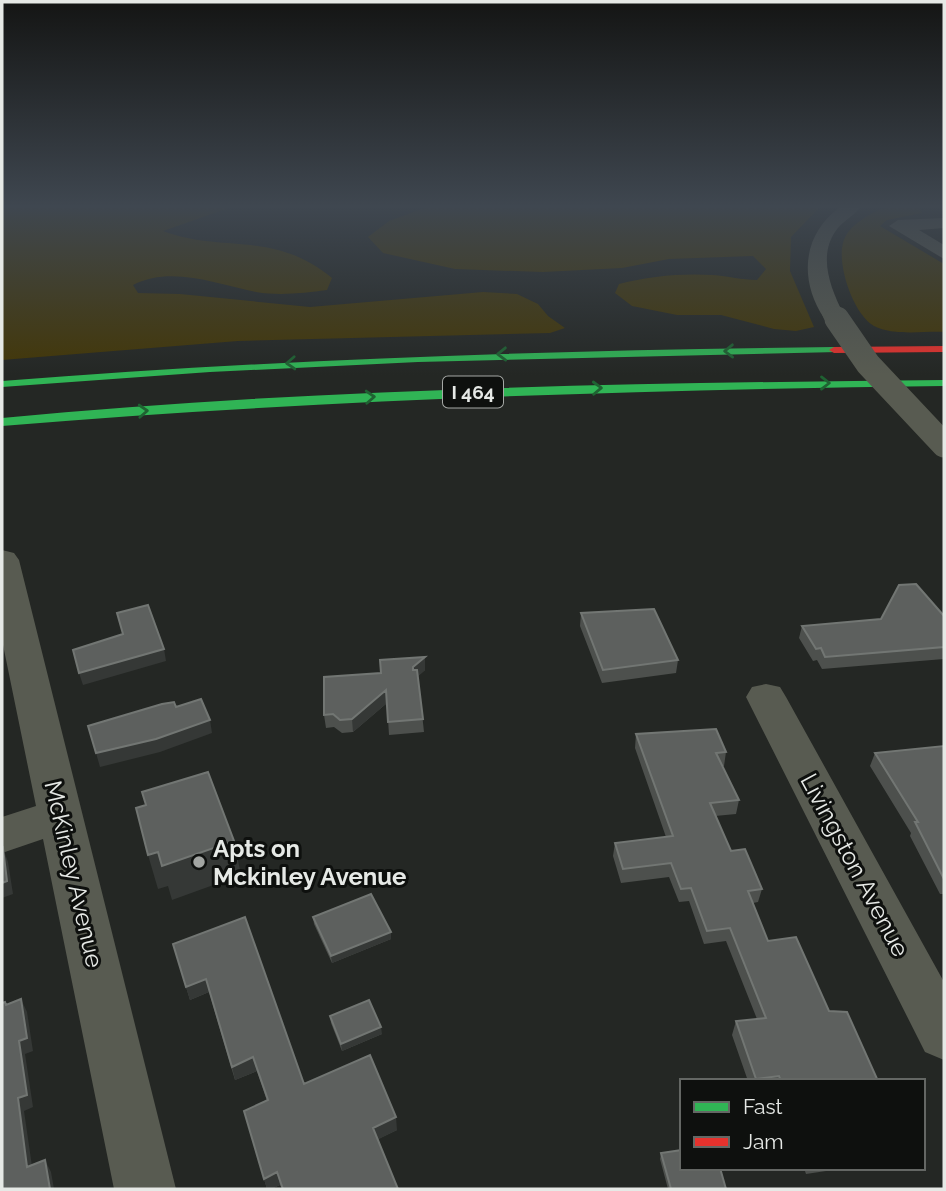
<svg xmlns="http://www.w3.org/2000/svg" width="946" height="1191" viewBox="0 0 946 1191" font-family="Raleway,sans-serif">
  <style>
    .green { fill: #433707 }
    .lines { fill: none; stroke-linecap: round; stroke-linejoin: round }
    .street { fill: #585b51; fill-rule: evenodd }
    .fast { fill: #30b455; fill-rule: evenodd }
    .jam { fill: #e5322d; fill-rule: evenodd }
    .street-bridge-far1 { stroke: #585b51; stroke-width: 20 }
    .street-bridge { stroke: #585b51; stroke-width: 25 }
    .wall { fill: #4d504d }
    .shaded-wall { fill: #353836 }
    .building { fill: #5d605e; stroke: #727673; stroke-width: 2 }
    .oneway { stroke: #1f6232 }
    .poi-dot { fill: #a2a5a2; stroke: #0e100e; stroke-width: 2.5 }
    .labels { text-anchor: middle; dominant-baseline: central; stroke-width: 6; stroke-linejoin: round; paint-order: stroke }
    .shield { fill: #0e100e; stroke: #a5a8a5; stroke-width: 2 }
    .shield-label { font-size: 19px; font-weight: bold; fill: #e6e9e6 }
    .near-poi-label { font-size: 24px; font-weight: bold; fill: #e6e9e6; stroke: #0e100e; text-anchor: start }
    .near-street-label { font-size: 24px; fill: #e6e9e6; stroke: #0e100e }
  </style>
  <rect width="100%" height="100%" fill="#242724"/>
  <!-- green -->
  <path class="green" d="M2,208H229L163,231C225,254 272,229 332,278L327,290C304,293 280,296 256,292C217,284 171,265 133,285L138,293L180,294L310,307L483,292L517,294L538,304L548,316L565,328L550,333L238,341L2,360Z
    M424,208H819L791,237L790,271L814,327L796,331L774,329L721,315H677L632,306L615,293L619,284C649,276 682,273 713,275C728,276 742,280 757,280L766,269L753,256L669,259L622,268L543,272L455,269L383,253L368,237L389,221Z
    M883,208H919L922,213L887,220L880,226L944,264V332C923,331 893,336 874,326C853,314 837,265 843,243C847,226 868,215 883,208Z"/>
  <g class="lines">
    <!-- street -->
    <path class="street" d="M839,208H860C852,217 841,222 835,232C818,257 831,289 843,313L840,318H824C799,281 802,235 839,208Z
      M944,218V228L919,230L944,245V259L889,226L898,220Z
      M2,550L14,553L19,560L176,1189H114L43,839L2,853V817L36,806L2,640Z
      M766,684L780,687L786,697L944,982V1060L925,1052L746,697L752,687Z"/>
    <!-- fast -->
    <path class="fast" d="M834,347L839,350L838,352L418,362L210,372L2,387V381C279,359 556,350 834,347Z
      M944,380V386C629,390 315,400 2,426V418C315,388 630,383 944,380Z"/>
    <!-- jam -->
    <path class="jam" d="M944,346V352L834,353L829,350L834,347Z"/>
    <!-- street-bridge-far1 -->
    <path class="street-bridge-far1" d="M832,313L838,321"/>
    <!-- street-bridge -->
    <path class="street-bridge" d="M837,319L868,364L944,445"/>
  </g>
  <!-- wall -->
  <path class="wall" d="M581,613L678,660L676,673L602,683L580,626Z
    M944,616V659L822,669L817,660L813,661L799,638L802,626Z
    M425,657V670L418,676L424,732L389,735L387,703L353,732L342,733L334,727L326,728L324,715L381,673Z
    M636,734L726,752L724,766H722L739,800L736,814L715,816L731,851L762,889L758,902L753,903L768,941L829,1011L878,1081H748L732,1035L736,1021L757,1019L726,941L704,944L689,901L679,902L669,877L621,883L613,856L615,843L666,837L635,748Z
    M944,746V896L943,894H940L910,836L911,833L870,766L875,753Z
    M313,917L391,932V939L332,963L314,924Z
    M173,944L304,1084L397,1130L378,1139L398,1189H282L280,1185L271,1189H267L244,1111L267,1101L257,1071L235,1080L209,992L190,1000Z
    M330,1016L382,1034L342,1051L331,1023Z
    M661,1153L726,1189H668L660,1159Z
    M804,1168H846L806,1174Z"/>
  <!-- shaded-wall -->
  <path class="shaded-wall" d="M164,649L166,661L83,685L79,673Z
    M425,657V670L414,680L413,667Z
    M386,690L387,703L353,732L352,719Z
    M210,720L212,733L160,752L100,767L96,753Z
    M234,841L241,875L172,900L168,886L158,889L148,855L158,852Z
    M3,848L8,862L13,894L2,898Z
    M391,932V939L332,963L331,956Z
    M206,979L209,992L190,1000L186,987Z
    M21,999L27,1012L33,1051L25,1054L33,1107L24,1111L34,1180L27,1167L18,1098Z
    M381,1027L382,1034L342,1051L341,1044Z
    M253,1057L257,1071L235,1080L232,1067Z
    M396,1117L397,1130L375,1141L373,1128Z
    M45,1160L51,1172L54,1189H50Z
    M277,1172L280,1185L271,1189H267L264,1179Z"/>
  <!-- building -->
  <path class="building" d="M916,584L944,616V647L825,657L821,648L816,649L802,626L881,619L899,585Z
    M148,605L164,649L79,673L73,650L123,634L117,613Z
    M654,609L678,660L603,670L581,613Z
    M425,657L413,667V670H417L423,719L388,722L386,690L352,719L340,720L333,714L324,715V677L381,673L380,660Z
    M201,699L210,720L156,739L96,753L88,726L162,704L174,702L176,707Z
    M716,729L726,752L716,753L739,800L710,803L731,851L745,849L762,889L748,891L768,941L796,937L829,1011L847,1012L878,1081H781L779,1076L756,1079L736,1021L766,1018L730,928L707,931L691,888L681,889L671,863L623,869L615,843L673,836L636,734Z
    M944,746V879L915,822H918L875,753Z
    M208,772L234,841L162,866L158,852L148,855L136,808L146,805L142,792Z
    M3,848L7,881L2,883V849Z
    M371,894L391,932L331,956L313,917Z
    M245,917L304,1084L370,1055L396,1117L373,1128L398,1189H283L277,1172L264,1179L244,1111L268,1100L253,1057L232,1067L206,979L186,987L173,944Z
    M21,999L27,1038L19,1041L27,1095L18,1098L27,1167L45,1160L50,1189H2V1003L5,1002L6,1005Z
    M369,1000L381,1027L341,1044L330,1016Z
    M682,1150V1168H720L726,1189H671L661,1153Z"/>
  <!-- one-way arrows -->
  <defs><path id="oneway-chevron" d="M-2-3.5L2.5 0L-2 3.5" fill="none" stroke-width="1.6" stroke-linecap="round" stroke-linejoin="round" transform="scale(1.75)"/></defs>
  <g class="oneway">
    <use href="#oneway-chevron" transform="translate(729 351) rotate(179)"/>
    <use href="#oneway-chevron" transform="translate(502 354) rotate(179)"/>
    <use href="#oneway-chevron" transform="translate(291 363) rotate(177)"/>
    <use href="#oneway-chevron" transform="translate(825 383)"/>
    <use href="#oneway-chevron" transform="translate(597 388) rotate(-2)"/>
    <use href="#oneway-chevron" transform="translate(370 397) rotate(-3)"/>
    <use href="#oneway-chevron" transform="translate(143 411) rotate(-3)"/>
  </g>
  <!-- sky -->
  <linearGradient id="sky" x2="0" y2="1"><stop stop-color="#141514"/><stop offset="0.55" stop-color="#3f4750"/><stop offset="1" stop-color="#3f4750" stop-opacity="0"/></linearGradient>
  <rect width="946" height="375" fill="url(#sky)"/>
  <!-- markers -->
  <circle class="poi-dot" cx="199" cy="862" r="7"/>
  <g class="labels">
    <!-- shield labels -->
    <rect class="shield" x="443" y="376.5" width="60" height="31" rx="5"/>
    <g class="shield-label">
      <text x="473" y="392">I 464</text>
    </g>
    <!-- near-poi labels -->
    <g class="near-poi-label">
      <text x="213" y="848">Apts on<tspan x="213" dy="28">Mckinley Avenue</tspan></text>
    </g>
    <!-- near-street labels -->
    <g class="near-street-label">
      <text transform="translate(855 865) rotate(62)">Livingston Avenue</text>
      <text transform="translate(74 874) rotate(77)">McKinley Avenue</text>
    </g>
  </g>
  <!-- border -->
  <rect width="946" height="1191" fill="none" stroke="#e6e9e6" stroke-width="7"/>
  <!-- legend -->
  <rect x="680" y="1079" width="245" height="91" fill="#0e100e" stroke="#646764" stroke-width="2"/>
  <rect x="694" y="1102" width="35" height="10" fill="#30b455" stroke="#646764" stroke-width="2"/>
  <text x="743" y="1114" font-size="21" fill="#e6e9e6">Fast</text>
  <rect x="694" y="1137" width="35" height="10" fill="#e5322d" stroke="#646764" stroke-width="2"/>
  <text x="743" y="1149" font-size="21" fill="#e6e9e6">Jam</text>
</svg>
